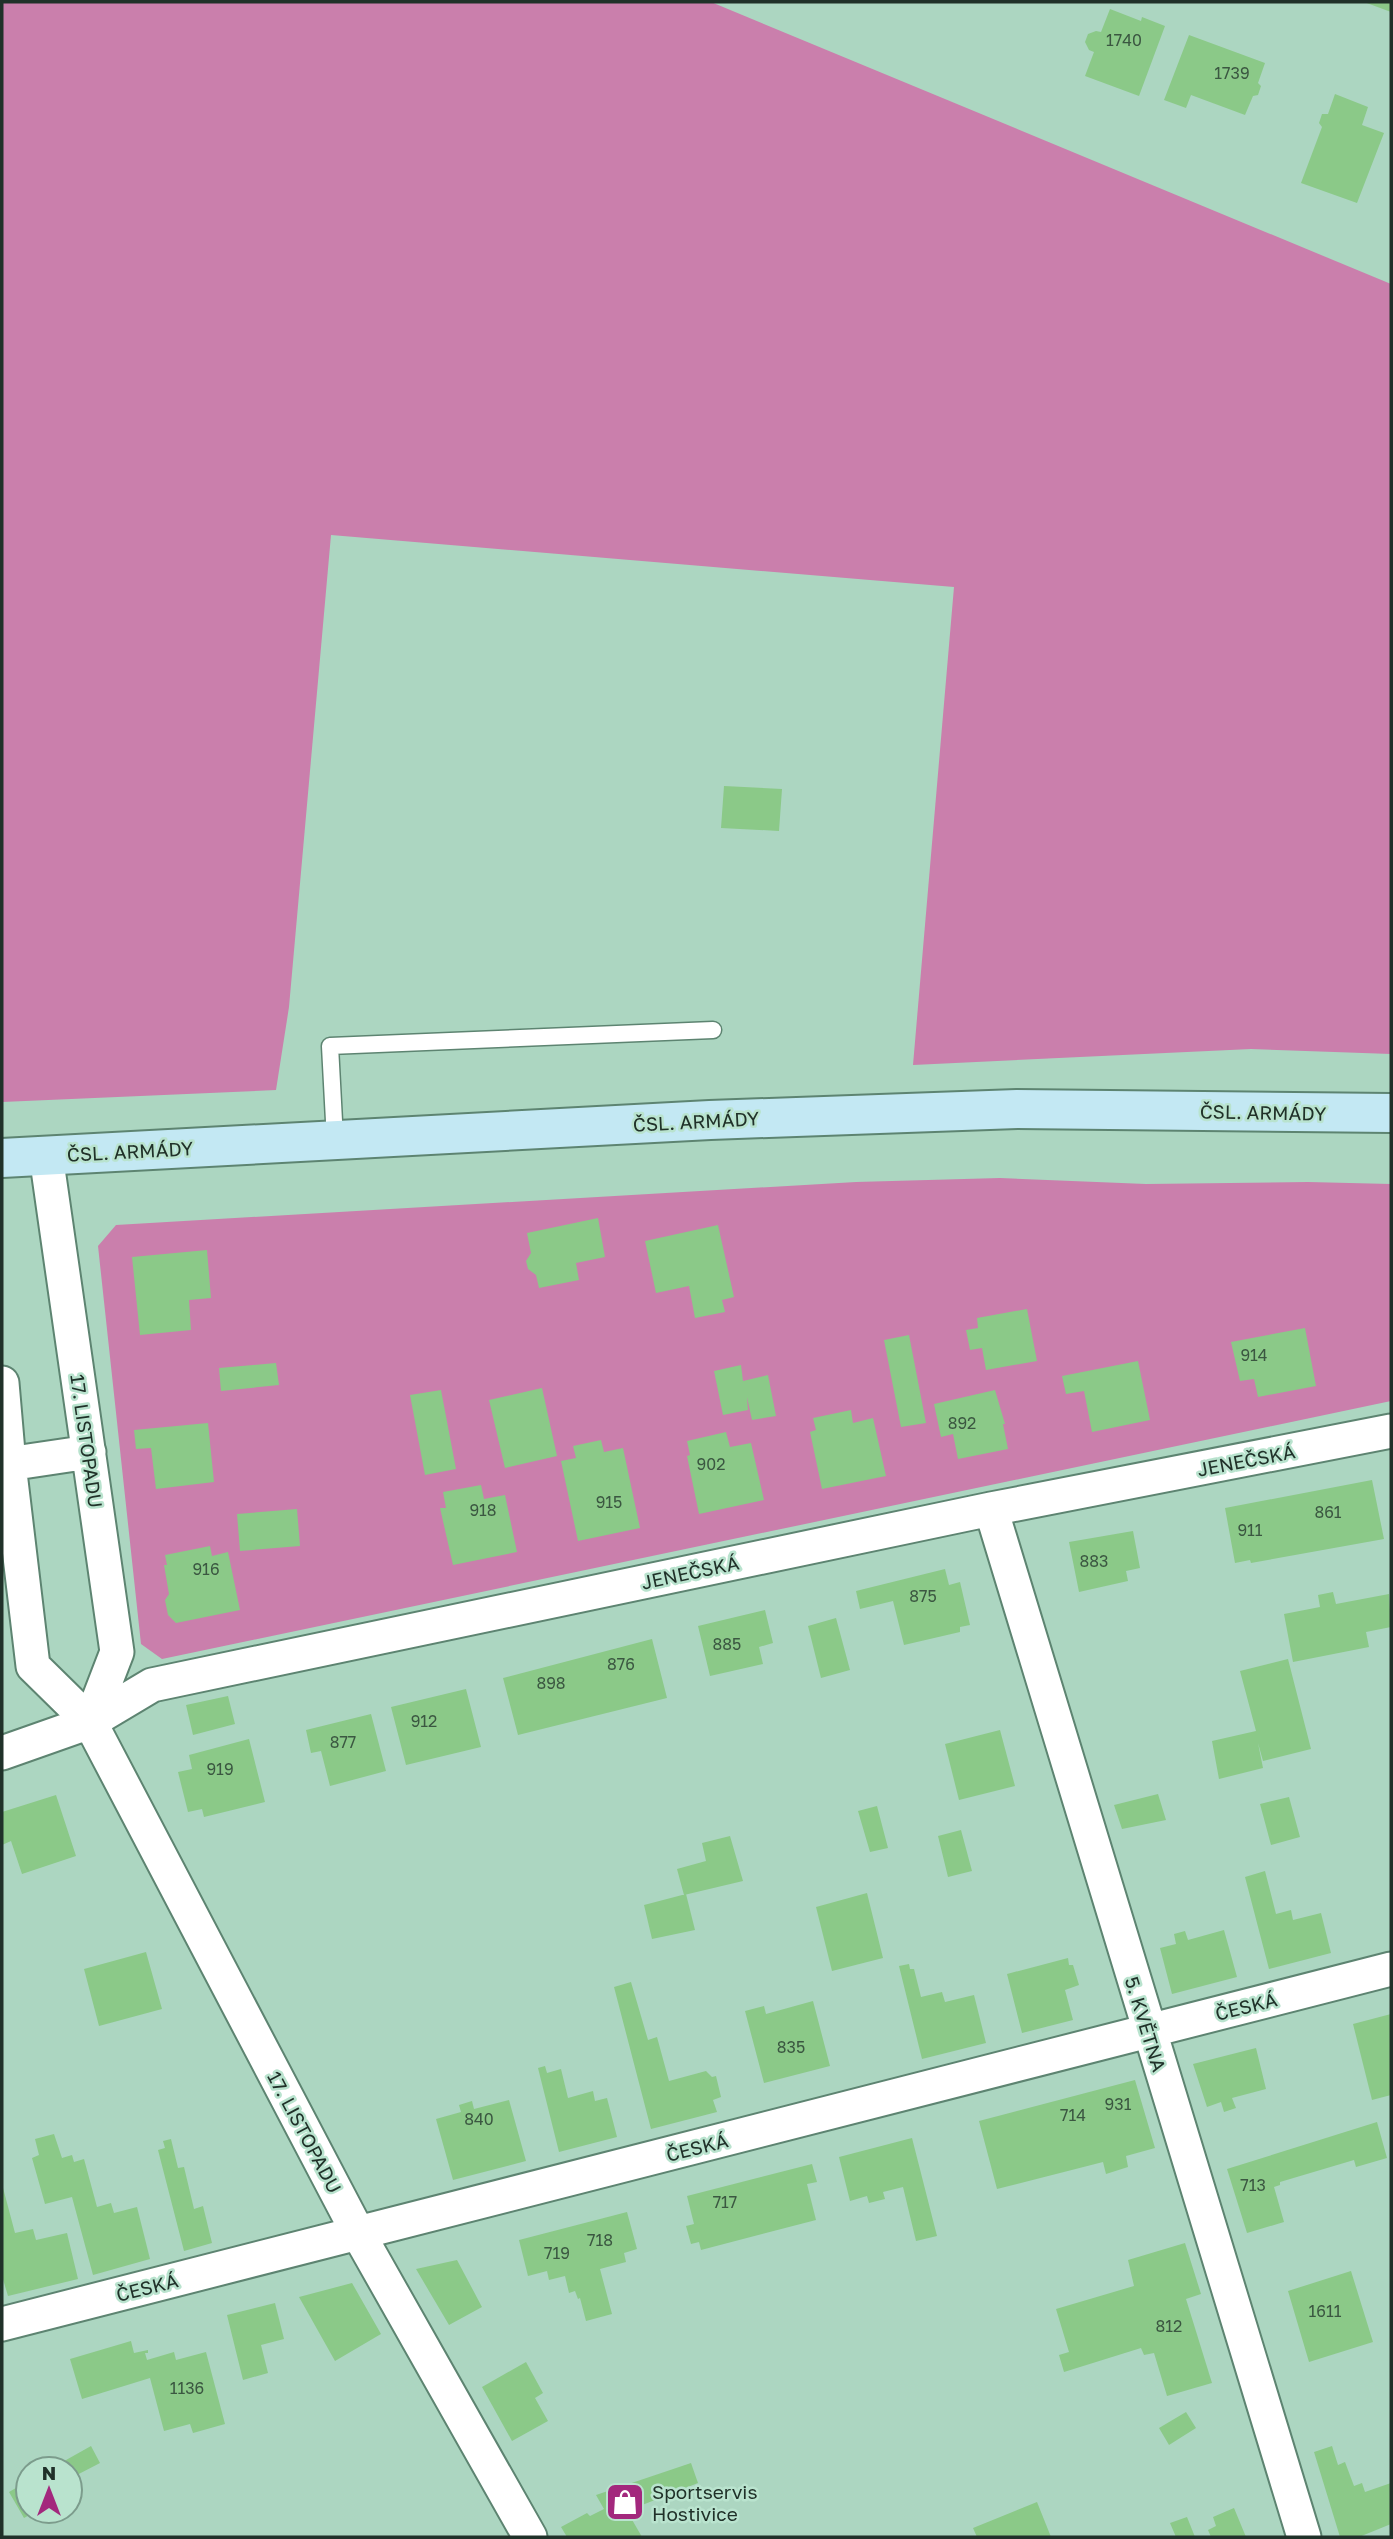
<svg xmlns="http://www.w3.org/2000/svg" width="1393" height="2539" viewBox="0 0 1393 2539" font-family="'Golos Text',sans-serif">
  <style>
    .green { fill: #ca7fac }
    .building { fill: #8bc988 }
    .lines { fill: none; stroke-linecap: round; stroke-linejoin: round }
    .service-casing { stroke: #5d8471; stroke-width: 19 }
    .minor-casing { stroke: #5d8471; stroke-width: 37 }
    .secondary-casing { stroke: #5d8471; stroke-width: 42 }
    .service { stroke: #fff; stroke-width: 16 }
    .minor { stroke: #fff; stroke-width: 33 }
    .secondary { stroke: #c3e8f3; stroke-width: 38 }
    .labels { text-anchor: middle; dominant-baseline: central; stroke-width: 5; stroke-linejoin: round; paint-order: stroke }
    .number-label { font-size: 16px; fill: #3b5741 }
    .street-label { font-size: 19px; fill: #203129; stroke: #b9e3ce }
    .poi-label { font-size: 19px; fill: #203129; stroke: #b9e3ce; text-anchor: start }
  </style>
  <rect width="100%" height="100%" fill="#acd6c1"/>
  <!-- green -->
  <path class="green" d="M2,2H711L1391,284V1054L1251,1049L913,1065L954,587L331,535L289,1007L276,1090L2,1102Z
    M1000,1178L1146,1184L1308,1182L1391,1184V1401L162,1659L141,1644L98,1246L116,1225L856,1182Z"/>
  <!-- building -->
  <path class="building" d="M1364,2H1391V12Z
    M1110,9L1141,21L1142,17L1165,26L1139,96L1085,76L1094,52L1089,50L1085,42L1088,34L1096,31L1101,32Z
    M1189,35L1265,63L1258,83L1261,86L1258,95L1253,96L1245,115L1191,95L1186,108L1164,100Z
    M1335,94L1368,107L1362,125L1384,133L1357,203L1301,183L1322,127L1319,123L1322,114H1328Z
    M724,786L782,789L779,831L721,828Z
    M598,1218L605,1257L576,1263L579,1280L539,1288L536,1275L528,1269L526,1261L531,1253L527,1233Z
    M718,1225L734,1297L722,1300L725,1312L695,1318L689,1286L656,1293L645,1241Z
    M207,1250L211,1298L189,1300L191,1330L140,1335L132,1257Z
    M1027,1309L1037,1361L986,1370L982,1348L970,1350L966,1330L978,1328L977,1318Z
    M1305,1328L1316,1386L1258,1397L1254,1379L1240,1381L1231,1342Z
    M909,1335L926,1423L901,1427L884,1340Z
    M1138,1361L1150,1420L1092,1432L1084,1391L1066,1394L1062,1376Z
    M276,1363L279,1385L221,1391L219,1368Z
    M741,1365L743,1381L768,1375L776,1416L752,1420L747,1397L748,1410L723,1415L714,1371Z
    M542,1388L557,1456L505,1468L489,1400Z
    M441,1390L456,1469L425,1475L410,1395Z
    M995,1390L1005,1424H1003L1008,1449L958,1459L953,1434L941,1437L934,1404Z
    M851,1410L853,1423L873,1418L886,1476L822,1489L810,1432L816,1430L813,1418Z
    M208,1423L214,1482L156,1489L151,1448L136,1449L134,1430Z
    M726,1432L730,1447L751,1443L764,1500L699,1514L687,1456L690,1455L687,1441Z
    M601,1440L604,1452L623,1448L640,1528L578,1541L561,1461L576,1458L573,1446Z
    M1372,1480L1384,1539L1251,1563L1250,1560L1235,1563L1225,1508Z
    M481,1485L484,1499L505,1495L517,1552L453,1565L440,1508H446L443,1492Z
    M297,1509L300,1546L240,1551L237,1514Z
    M1133,1531L1140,1568L1126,1571L1128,1581L1079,1592L1069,1542Z
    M210,1546L212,1556L228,1552L240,1610L176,1623L168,1615L165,1600L169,1594L164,1565H167L165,1555Z
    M945,1569L949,1585L960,1582L970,1625L960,1627V1632L904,1645L893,1601L860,1609L856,1591Z
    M1333,1592L1336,1604L1389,1594L1391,1627L1366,1632L1369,1647L1293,1662L1284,1614L1320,1607L1318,1595Z
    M765,1610L773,1643L759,1647L763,1664L710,1676L698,1626Z
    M836,1618L850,1670L821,1678L808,1626Z
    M652,1639L667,1698L518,1735L503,1678Z
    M1288,1659L1311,1749L1263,1761L1258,1743L1263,1768L1219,1779L1212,1741L1256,1731L1240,1671Z
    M466,1689L481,1747L406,1765L391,1707Z
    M228,1696L235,1724L193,1735L186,1705Z
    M371,1714L386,1771L330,1786L321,1751L311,1753L306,1730Z
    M1000,1730L1015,1786L959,1800L945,1744Z
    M249,1739L265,1802L204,1817L202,1809L188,1812L178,1772L192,1769L189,1755Z
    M1158,1794L1166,1820L1122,1829L1114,1805Z
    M56,1795L76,1856L22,1874L11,1841L2,1845V1812Z
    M1289,1797L1300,1837L1271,1845L1260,1804Z
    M877,1806L888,1848L870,1852L858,1811Z
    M961,1830L972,1871L948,1877L938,1836Z
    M730,1836L743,1881L684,1895L677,1869L706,1861L702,1843Z
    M1265,1871L1276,1914L1291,1910L1293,1920L1321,1913L1331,1953L1269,1969L1245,1877Z
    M867,1893L883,1958L832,1971L816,1907Z
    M686,1894L695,1930L652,1939L644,1905Z
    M1224,1930L1237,1977L1172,1994L1160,1948L1176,1944L1174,1934L1185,1931L1188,1940Z
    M146,1952L162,2009L99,2026L84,1969Z
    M1068,1958L1069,1965H1073L1079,1985L1065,1990L1073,2020L1022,2033L1007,1974Z
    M909,1964L910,1969H914L921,1997L942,1992L945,2002L974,1995L986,2043L922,2059L899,1966Z
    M631,1982L648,2040L657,2037L669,2081L706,2071L712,2077L716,2076L721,2097L713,2100L717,2112L651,2129L614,1987Z
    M813,2001L830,2066L764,2083L745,2011L764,2006L766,2014Z
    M1391,2014V2095L1372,2100L1353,2024Z
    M1256,2048L1266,2089L1232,2098L1236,2108L1224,2112L1221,2102L1207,2107L1193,2064Z
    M545,2066L547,2073L561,2069L568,2098L593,2091L595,2101L607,2098L617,2137L559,2152L538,2068Z
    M1135,2080L1155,2148L1126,2156L1128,2167L1106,2174L1103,2162L997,2189L979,2121Z
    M509,2100L526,2161L453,2180L436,2119L461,2112L459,2105L472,2101L474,2109Z
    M1377,2122L1387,2158L1356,2167L1354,2160L1280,2182V2185L1274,2187L1284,2222L1247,2233L1227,2169Z
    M54,2134L62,2158L72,2155L74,2162L84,2159L97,2207L111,2203L114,2213L137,2207L150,2259L93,2275L72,2197L45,2204L32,2158L39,2155L35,2139Z
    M912,2138L937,2236L916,2241L903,2187L883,2192L885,2199L869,2203L867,2196L850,2201L839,2157Z
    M171,2139L178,2168L184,2167L194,2209L203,2206L212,2243L184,2251L158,2150L165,2148L163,2141Z
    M812,2164L817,2182L807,2184L816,2220L701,2250L699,2242L691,2244L686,2226L694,2224L687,2196Z
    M2,2184L15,2233L33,2229L36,2240L67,2233L78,2279L8,2296L2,2276Z
    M627,2212L637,2249L624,2253L626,2262L600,2269L612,2314L586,2321L580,2298L578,2299L575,2291L569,2293L565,2276L549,2280L547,2271L528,2276L519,2240Z
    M1185,2243L1201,2294L1186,2299L1212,2383L1167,2396L1154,2353L1144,2355L1141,2348L1064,2372L1059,2355L1069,2352L1056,2309L1134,2286L1128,2260Z
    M457,2260L482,2307L449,2325L416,2269Z
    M1351,2271L1373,2342L1309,2362L1288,2291Z
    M352,2283L381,2334L335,2361L299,2297Z
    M275,2303L284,2339L261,2345L268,2373L243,2380L227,2315Z
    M131,2341L134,2353L148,2350V2353H145L147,2360L174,2352L176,2360L206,2352L225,2424L193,2433L190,2424L164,2431L150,2378L82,2399L70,2359Z
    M526,2362L543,2393L535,2398L548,2421L512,2441L482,2387Z
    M1186,2412L1196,2428L1169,2445L1159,2428Z
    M91,2446L100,2463L73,2477L79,2488L70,2493V2469H50Z
    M1332,2446L1338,2465L1345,2462L1354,2486L1362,2483L1365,2492L1391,2483V2524L1359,2537H1340L1314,2452Z
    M691,2463L698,2483L627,2511L642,2537H567L561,2527L587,2513L590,2516L604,2509L596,2495Z
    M28,2481V2511H37L24,2518L9,2492Z
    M1037,2502L1051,2537H977L973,2528Z
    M1234,2508L1246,2537H1211L1208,2530L1216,2526L1213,2517Z
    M1187,2517L1195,2537H1176L1170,2523Z"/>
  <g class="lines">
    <defs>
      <path id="service" d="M335,1140L330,1046L713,1030"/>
      <path id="minor" d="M46,1155L117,1652L90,1722
        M2,1383L9,1464L33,1666L90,1722L358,2233L530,2537
        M2,1465L89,1452
        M991,1509L1304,2537
        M2,1753L90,1722L152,1685L991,1509L1391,1431
        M2,2324L1391,1969"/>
      <path id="secondary" d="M2,1158L710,1120L1017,1109L1391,1113"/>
    </defs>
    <!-- service casing -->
    <use href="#service" class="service-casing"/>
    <!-- minor casing -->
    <use href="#minor" class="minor-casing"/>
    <!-- secondary casing -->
    <use href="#secondary" class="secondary-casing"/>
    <!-- service -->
    <use href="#service" class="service"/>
    <!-- minor -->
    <use href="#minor" class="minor"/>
    <!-- secondary -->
    <use href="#secondary" class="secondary"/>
  </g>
  <!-- icons -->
  <defs>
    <symbol id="shop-square" viewBox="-11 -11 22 22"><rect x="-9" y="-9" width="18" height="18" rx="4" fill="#a3287d" stroke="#b9e3ce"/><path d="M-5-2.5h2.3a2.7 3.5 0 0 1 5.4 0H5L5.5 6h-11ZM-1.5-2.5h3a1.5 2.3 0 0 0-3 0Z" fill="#fff"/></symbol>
  </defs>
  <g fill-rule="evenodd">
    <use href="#shop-square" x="603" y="2480" width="44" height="44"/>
  </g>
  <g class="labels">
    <!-- number labels -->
    <g class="number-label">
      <text x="1124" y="40">1740</text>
      <text x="1232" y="73">1739</text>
      <text x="1254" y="1355">914</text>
      <text x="962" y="1423">892</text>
      <text x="711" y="1464">902</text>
      <text x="609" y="1502">915</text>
      <text x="483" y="1510">918</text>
      <text x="1328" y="1512">861</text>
      <text x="1250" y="1530">911</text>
      <text x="1094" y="1561">883</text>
      <text x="206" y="1569">916</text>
      <text x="923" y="1596">875</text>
      <text x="727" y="1644">885</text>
      <text x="621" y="1664">876</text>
      <text x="551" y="1683">898</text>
      <text x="424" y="1721">912</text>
      <text x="343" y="1742">877</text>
      <text x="220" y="1769">919</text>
      <text x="791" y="2047">835</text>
      <text x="1118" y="2104">931</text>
      <text x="1073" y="2115">714</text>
      <text x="479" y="2119">840</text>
      <text x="1253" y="2185">713</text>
      <text x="725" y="2202">717</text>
      <text x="600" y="2240">718</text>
      <text x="557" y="2253">719</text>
      <text x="1325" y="2311">1611</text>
      <text x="1169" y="2326">812</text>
      <text x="187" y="2388">1136</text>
    </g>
    <!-- street labels -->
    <g class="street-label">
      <text transform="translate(1263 1112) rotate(1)">ČSL. ARMÁDY</text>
      <text transform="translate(696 1121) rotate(-3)">ČSL. ARMÁDY</text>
      <text transform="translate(130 1151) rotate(-3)">ČSL. ARMÁDY</text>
      <text transform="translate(87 1441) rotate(82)">17. LISTOPADU</text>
      <text transform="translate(1246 1460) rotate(-11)">JENEČSKÁ</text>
      <text transform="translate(690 1572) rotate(-12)">JENEČSKÁ</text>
      <text transform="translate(1246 2006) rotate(-14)">ČESKÁ</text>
      <text transform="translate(1146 2024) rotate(73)">5. KVĚTNA</text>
      <text transform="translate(305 2132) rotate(62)">17. LISTOPADU</text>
      <text transform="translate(697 2147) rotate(-14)">ČESKÁ</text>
      <text transform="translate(147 2287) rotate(-14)">ČESKÁ</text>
    </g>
    <!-- poi labels -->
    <g class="poi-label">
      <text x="652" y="2491">Sportservis<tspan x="652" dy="22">Hostivice</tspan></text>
    </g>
  </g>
  <!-- border -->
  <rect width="1393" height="2539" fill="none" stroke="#203129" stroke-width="7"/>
  <!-- north arrow -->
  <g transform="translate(49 2490)"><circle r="33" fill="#b9e3ce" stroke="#7c9c8c" stroke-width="2"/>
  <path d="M0-5L12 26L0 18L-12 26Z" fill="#a3287d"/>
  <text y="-10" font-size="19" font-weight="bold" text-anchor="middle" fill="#203129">N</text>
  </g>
</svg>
